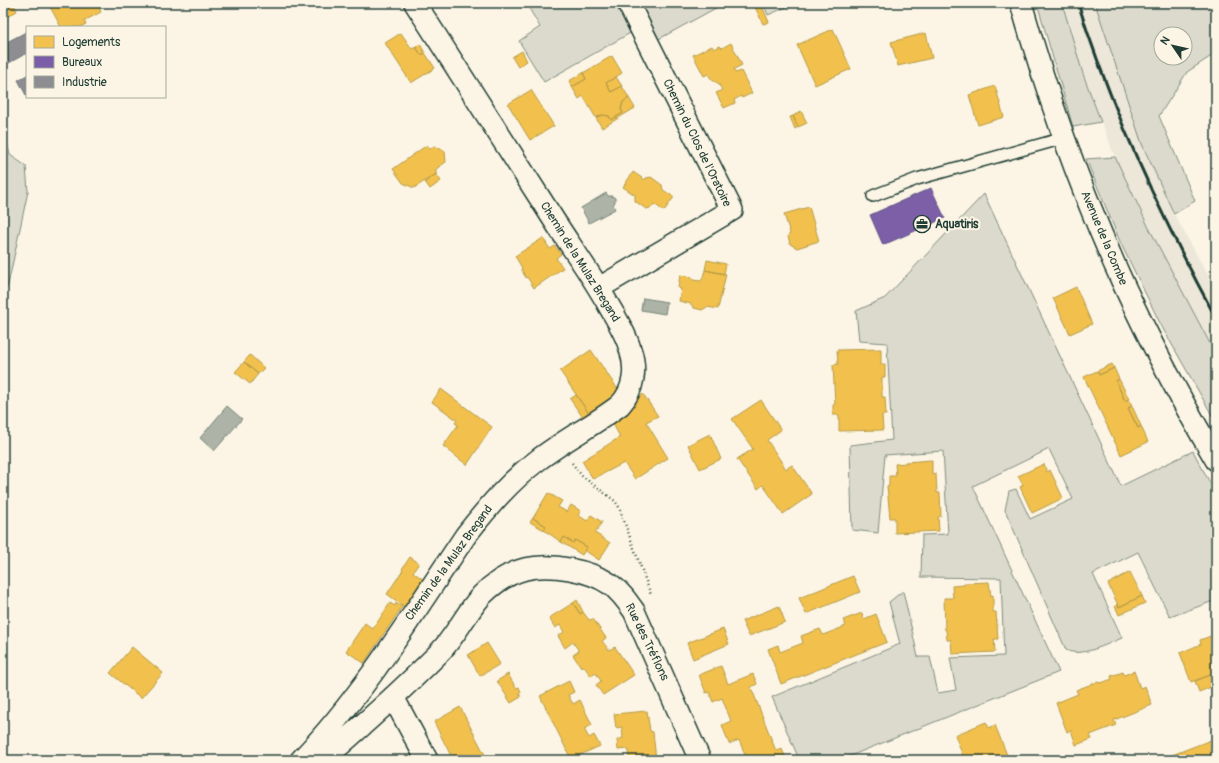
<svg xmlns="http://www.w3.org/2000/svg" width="1219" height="763" viewBox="0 0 1219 763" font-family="Pangolin,sans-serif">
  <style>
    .built { fill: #ece7d8 }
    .green { fill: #dcdacc; stroke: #7e8c80; fill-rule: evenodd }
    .water { fill: #aeb3a7; stroke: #758479 }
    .homes { fill: #f2c14e; stroke: #b39946 }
    .offices { fill: #7b5ea7; stroke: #5f5484 }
    .industry { fill: #8d8d92; stroke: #6c7576 }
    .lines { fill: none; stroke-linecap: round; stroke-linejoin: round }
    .service-casing { stroke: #1f3d34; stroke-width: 14 }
    .minor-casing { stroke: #1f3d34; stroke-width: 24 }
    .path { stroke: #1f3d34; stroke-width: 2.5; stroke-dasharray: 1 3; stroke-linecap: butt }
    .service { stroke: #fcf5e5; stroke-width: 11 }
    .minor { stroke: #fcf5e5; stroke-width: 21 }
    .rail { stroke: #1f3d34; stroke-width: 3 }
    .labels { text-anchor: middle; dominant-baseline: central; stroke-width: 4; stroke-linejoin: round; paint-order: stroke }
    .street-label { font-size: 12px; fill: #1f3d34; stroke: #fcf5e5 }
    .poi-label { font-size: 12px; font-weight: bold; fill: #1f3d34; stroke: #fcf5e5; text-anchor: start }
  </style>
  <rect width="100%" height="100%" fill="#fcf5e5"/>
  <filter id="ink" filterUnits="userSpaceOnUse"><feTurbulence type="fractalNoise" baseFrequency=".025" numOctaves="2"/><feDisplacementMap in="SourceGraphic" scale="8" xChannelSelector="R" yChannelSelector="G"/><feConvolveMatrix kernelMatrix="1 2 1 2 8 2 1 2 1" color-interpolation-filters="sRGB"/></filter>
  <g filter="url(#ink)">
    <!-- built -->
    <path class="built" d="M1062,3H1095L1142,144L1174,214L1216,289V355L1149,228L1115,157L1083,74Z"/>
    <!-- green -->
    <path class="green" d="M526,3H618L632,32L544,82L519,41L540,27Z
      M638,3H725L657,40Z
      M763,3H796L768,15Z
      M1037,3H1062L1083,74L1101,122L1073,127Z
      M1095,3H1216V53L1187,72L1159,116L1195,201L1174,214L1142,144ZM1161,34H1185V58H1161Z
      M3,132L6,138L10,155L26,166L28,191L8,285L3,296Z
      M1115,157L1149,228L1216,355V422L1162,327L1121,244L1086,159Z
      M984,194L1121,486L1193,451L1216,494V600L1170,617L1138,552L1093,574L1122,638C1107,644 1081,658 1066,650L1005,510L1009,491L1016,489L1030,519L1073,499L1049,449L973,486L1059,672L840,760H796L799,759L772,697L900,644L889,602L903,591L918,657H930L938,693L956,690L950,658L1004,656L1001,578L921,577L922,535L948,534L943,451L885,455L878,533L852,530L850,445L892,440L887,343L859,341L856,311L885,298Z"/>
    <!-- water -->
    <path class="water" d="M606,193L608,196H612L615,198V202L613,205L615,209L589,223L581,208Z
      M643,298L667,302L665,314L641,310Z
      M227,406L242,419L214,451L200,438Z"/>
    <!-- homes -->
    <path class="homes" d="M3,3H13L17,11L3,19Z
      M48,3H97L101,12L84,21L86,24L80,27H61Z
      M761,4L769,22L763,24L755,7Z
      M833,29L851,69L815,85L797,45Z
      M401,33L412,49L416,47L421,55L425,53L435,68L411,83L385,43Z
      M926,33L932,58L898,66L891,42Z
      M731,43L742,65L734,69L736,73L741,71L752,93L742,98L741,96L734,100L735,103L724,108L716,93L722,90L718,83L712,80L708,74L704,76L693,55L712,46L714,49L720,46L722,48Z
      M420,44L425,53L421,55L416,47Z
      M522,51L527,61L518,67L512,57Z
      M612,56L622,73L606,83L611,92L622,86L629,98L623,102L621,109L623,113L611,120L609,116L602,115L596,118L583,96L579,99L572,87L586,79L583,73Z
      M583,73L586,79L572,87L569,81Z
      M616,77L622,86L611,92L606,83Z
      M995,86L1004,117L978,125L969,95Z
      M531,90L554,126L530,140L508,104Z
      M629,98L635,108L602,128L596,118L602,115L609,116L611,120L623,113L621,109L623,102Z
      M801,111L807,123L798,127L793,116Z
      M793,116L798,127L795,129L790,117Z
      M427,145L430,149L434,146L445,151L446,162L436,169V174L414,188L403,183L393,169Z
      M633,172L645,180L646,178L651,177L662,185L663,190L674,197L664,211L654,204L651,208L646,209L635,201V195L623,187Z
      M436,174L441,181L430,189L425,182Z
      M809,207L819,241L797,248L790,244L788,236L790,233L784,214Z
      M543,238L550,249L555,246L561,254L556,258L563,268L534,288L527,277L526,278L521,269L522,268L515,256Z
      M707,260L726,264L724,274L705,270Z
      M705,270L726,274L718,309L707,307L702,310L694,308L691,304L679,301L681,289L678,288L680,275L691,277L693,280L700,281L702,280Z
      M1076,287L1092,324L1070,334L1053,298Z
      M881,349V364H885V377H882V397H885L886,415H882L883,430L839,431V415H833V405L835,404L833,365L838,364L837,350Z
      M591,350L621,394L590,415L560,371Z
      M250,355L264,368L258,374L244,362Z
      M244,362L258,374L250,384L235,372Z
      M1112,364L1114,368L1099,375L1097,371Z
      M1114,368L1119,379L1116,381L1125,401L1129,399L1132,406L1128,408L1138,428L1141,426L1148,442L1121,455L1084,377L1097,371L1099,375Z
      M1119,379L1129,399L1125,401L1116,381Z
      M441,389L492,427L467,465L443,446L458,425L455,423L457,420L432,402Z
      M643,394L658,416L646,422L668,458L635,479L624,463L593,479L582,461L620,437L612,422L633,406L632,403Z
      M576,395L590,415L584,419L570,399Z
      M761,400L781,430L767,440L786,469L792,465L812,494L783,514L763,485L758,489L737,459L753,449L732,419Z
      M1132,406L1141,426L1138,428L1128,408Z
      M710,434L721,459L700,469L688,445Z
      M932,460V475L936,474L937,493H940L941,516L938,517L939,531L895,533V518H890L889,508L887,486H889V476H896L895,464L906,463L905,462Z
      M1044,464L1047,472L1050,470L1063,498L1032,513L1020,487L1023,485L1018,476Z
      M548,493L562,501L558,507L567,512L571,505L581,511L578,515L587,521L591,515L602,522L595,533L610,543L599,560L584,550L587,547L575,540L573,543L564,537L561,542L544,530L546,526L533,518Z
      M533,518L546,526L544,530L530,522Z
      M564,537L573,543L575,540L587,547L582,555L561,542Z
      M410,557L419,563L413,572L424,580L405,607L387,594L403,570L402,569Z
      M1130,572L1142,596L1119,607L1108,584Z
      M853,576L860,592L806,614L799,598Z
      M989,582L991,596L993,595V612H996L998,639H994L995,652L952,654L951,640H947L946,630H945L944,598H953L952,586L964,585V583Z
      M1142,596L1145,603L1119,615L1115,606L1118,604L1119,607Z
      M577,600L583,612L580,614L573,603Z
      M390,603L395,606L396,603L402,607L364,663L346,651L365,623L373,629Z
      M573,603L580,614L583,612L589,620L593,619L606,638L602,641L609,650L615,647L634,675L603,695L596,685L601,681L596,673L591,676L583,665L581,667L573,655L579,651L573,642L565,648L558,636L564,632L560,625L555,628L549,618Z
      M779,606L785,622L749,636L742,621Z
      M862,613L864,619L876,614L887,642L781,684L768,649L778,645L780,652L803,643L801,636L820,629L823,635L846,626L843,620Z
      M723,629L729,644L693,659L687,643Z
      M1216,634V673L1191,682L1180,653L1201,644L1200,640Z
      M487,643L500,664L480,676L468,655Z
      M132,647L163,673L141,698L110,673Z
      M721,666L728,684L753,674L757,684L751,687L776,751L782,749L786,759L747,760L739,740L729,744L722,725L731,721L722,698L713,702L709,692L706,693L699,675Z
      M1134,671L1140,688L1145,686L1152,705L1114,720L1116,725L1090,735L1092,739L1076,745L1071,730L1067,732L1056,703L1078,694L1076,690L1097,682L1101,683L1112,679L1111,676L1123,672L1124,675Z
      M1216,673V685L1199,692L1195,681Z
      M508,674L516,688L519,687L521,692L519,693L521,697L511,703L497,681Z
      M569,681L574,692L568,695L573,704L580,700L592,725L584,729L589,738L594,735L600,746L571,759L540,696Z
      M460,707L485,755L476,760H453L434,722Z
      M647,711L650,731L653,732L656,760H624H629L628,749L618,750L617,740L623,738L622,727L616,728L614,714Z
      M986,722L989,728L995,725L1009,760H962L964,759L955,735Z
      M1216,738V760H1159Z"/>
    <!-- offices -->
    <path class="offices" d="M931,188L945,218L883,245L870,215Z"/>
    <!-- industry -->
    <path class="industry" d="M26,32L27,35V53L9,63L3,53V44Z
      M27,75V97L18,80Z"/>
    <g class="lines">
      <defs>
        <path id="service" d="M873,196L917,179L1064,138"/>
        <path id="minor" d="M1021,3C1048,98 1081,191 1122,281C1150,342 1182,402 1216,460
          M599,288L732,210L628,3
          M393,697L427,760
          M301,760C365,693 414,612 466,535C488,507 510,481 538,460C564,440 594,425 620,405C634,390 637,369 630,349C626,334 617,320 609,306C592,275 571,247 552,217C506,146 461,74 415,3
          M323,760C362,726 400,692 437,655C455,638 465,614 482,595C494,583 509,573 525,569C551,563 589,570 610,584C620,591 627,601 634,611L700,760"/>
      </defs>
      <!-- service casing -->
      <use href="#service" class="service-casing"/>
      <!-- minor casing -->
      <use href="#minor" class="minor-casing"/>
      <!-- path -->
      <path class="path" d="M572,463L582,476L615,501L619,507L651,595"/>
      <!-- service -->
      <use href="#service" class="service"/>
      <!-- minor -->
      <use href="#minor" class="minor"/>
      <!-- rail -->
      <path class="rail" d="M1078,3C1113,114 1161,217 1216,318"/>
    </g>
  </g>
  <!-- icons -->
  <defs>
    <symbol id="office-ring" viewBox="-11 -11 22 22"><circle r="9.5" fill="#fcf5e5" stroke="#1f3d34" stroke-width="1.5"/><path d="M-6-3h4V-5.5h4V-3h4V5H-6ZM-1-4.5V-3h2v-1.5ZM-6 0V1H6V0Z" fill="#1f3d34"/></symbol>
  </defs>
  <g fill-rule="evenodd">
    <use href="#office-ring" x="912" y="214" width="20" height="20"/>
  </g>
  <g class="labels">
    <!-- street labels -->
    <g class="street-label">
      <text transform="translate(697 143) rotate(64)">Chemin du Clos de l'Oratoire</text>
      <text transform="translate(1104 238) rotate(67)">Avenue de la Combe</text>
      <text transform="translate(580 262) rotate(58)">Chemin de la Mulaz Bregand</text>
      <text transform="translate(449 563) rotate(-54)">Chemin de la Mulaz Bregand</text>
      <text transform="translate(647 642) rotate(64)">Rue des Tréflons</text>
    </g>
    <!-- poi labels -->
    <g class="poi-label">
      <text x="935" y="224">Aquatiris</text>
    </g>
  </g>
  <!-- margin -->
  <rect width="1219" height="763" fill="none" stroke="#fcf5e5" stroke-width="16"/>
  <rect x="8" y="8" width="1203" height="747" fill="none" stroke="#1f3d34" stroke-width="1.5" filter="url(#ink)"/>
  <!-- legend -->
  <rect x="26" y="26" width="140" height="72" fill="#fcf5e5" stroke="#a4ab9e"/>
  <rect x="34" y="36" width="20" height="12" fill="#f2c14e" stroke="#a4ab9e"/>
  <text x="62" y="46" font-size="12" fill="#1f3d34">Logements</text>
  <rect x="34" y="56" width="20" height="12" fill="#7b5ea7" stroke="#a4ab9e"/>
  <text x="62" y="66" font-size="12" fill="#1f3d34">Bureaux</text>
  <rect x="34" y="76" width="20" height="12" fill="#8d8d92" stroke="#a4ab9e"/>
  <text x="62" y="86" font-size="12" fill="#1f3d34">Industrie</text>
  <!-- north arrow -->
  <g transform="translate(1173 46) rotate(304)"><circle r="19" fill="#fcf5e5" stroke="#a4ab9e"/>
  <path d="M0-3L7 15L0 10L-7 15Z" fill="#1f3d34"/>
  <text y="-6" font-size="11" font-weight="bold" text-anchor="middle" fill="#1f3d34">N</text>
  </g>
</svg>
